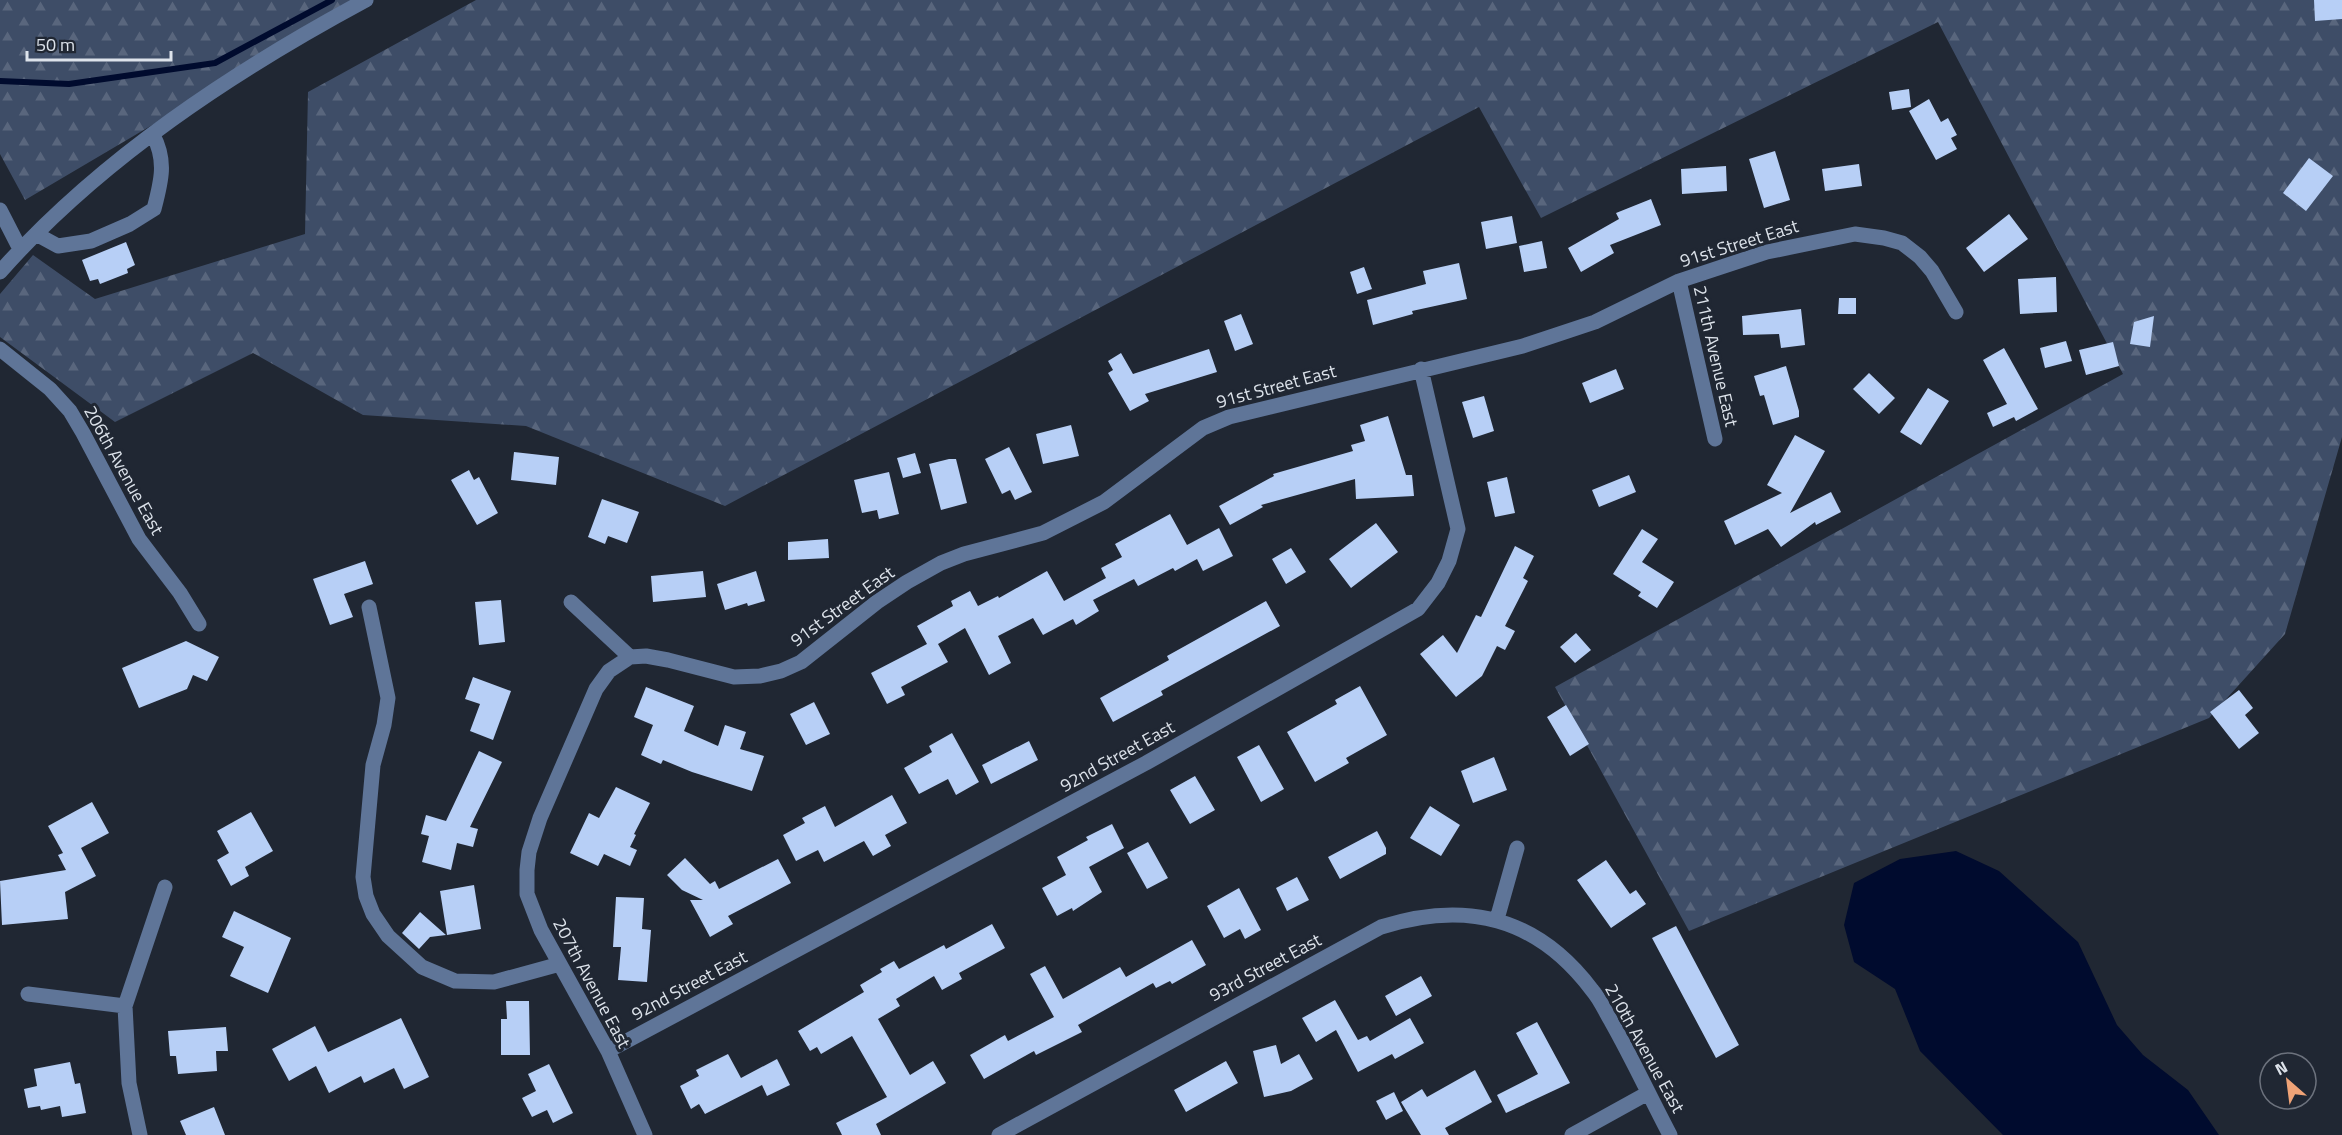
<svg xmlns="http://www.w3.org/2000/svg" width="2342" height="1135" viewBox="0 0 2342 1135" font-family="'Titillium Web',sans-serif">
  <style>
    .forest { fill: url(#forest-firs) }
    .water { fill: #000b2e }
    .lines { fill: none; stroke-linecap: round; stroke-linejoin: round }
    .stream { stroke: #000b2e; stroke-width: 6 }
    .building { fill: #b7cff6 }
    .minor { stroke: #5f7598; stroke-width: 15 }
    .labels { text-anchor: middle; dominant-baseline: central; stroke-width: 6; stroke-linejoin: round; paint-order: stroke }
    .street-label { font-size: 18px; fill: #dde3eb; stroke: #202733 }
  </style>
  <defs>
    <pattern id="forest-firs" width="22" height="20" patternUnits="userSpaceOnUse" patternTransform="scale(1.5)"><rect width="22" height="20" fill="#3e4d67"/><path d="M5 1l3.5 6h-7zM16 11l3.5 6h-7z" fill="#59667d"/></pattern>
  </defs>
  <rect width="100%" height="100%" fill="#202733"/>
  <!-- forest -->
  <path class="forest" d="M0,0H364L25,200L0,154Z
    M476,0H2342V437L2285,634L2209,718L1689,931L1555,687L2123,374L1938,22L1541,218L1479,107L725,506L526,426L363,415L253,353L115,422L0,337V294L33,255L95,299L305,234L308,92Z"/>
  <!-- water -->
  <path class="water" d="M1956,851L1999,871L2078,942L2117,1025L2143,1055L2188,1090L2219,1135H2003L1920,1051L1895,989L1854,962L1844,925L1854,883L1900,859Z"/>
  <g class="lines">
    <!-- stream -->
    <path class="stream" d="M0,81L69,84L215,63L332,0"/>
  </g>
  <!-- building -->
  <path class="building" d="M2314,0H2342V19L2315,21Z
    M1909,89L1911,107L1892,110L1889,92Z
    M1929,99L1941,122L1948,118L1957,135L1951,138L1957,149L1936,160L1909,111Z
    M1775,151L1790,200L1764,208L1749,159Z
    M2309,158L2333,176L2306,211L2283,193Z
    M1859,164L1862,186L1825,191L1822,169Z
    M1726,166L1727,191L1682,194L1681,169Z
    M1651,199L1661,225L1610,245L1614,253L1581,272L1568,248L1619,219L1616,213Z
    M2009,214L2028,239L1984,272L1966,248Z
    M1512,216L1517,243L1486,249L1481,222Z
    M1542,241L1547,268L1524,272L1519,246Z
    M126,242L135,265L127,269L128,273L100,284L98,279L90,281L82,260Z
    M1459,263L1467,299L1412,311L1413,314L1373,325L1367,300L1426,284L1423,271Z
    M1364,267L1372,289L1357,294L1350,272Z
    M2056,277L2057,312L2020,314L2018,279Z
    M1839,298H1856V314H1838Z
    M1801,309L1805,345L1781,348L1779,334L1743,335L1742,316Z
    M1241,314L1253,344L1235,351L1224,321Z
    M2154,316L2150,347L2130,344L2134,322Z
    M2066,341L2072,361L2045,368L2040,348Z
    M2113,342L2119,366L2086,375L2079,350Z
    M2004,348L2038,409L2016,421L2014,417L1993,427L1987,413L2007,404L1983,360Z
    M1209,349L1217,372L1145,394L1149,401L1130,411L1108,373L1113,370L1108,361L1121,353L1133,374Z
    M1786,366L1799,411V417L1773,425L1764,395L1760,396L1754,376Z
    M1616,369L1624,389L1590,403L1582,383Z
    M1869,373L1895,398L1879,414L1853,389Z
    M1928,388L1949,401L1921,445L1900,432Z
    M1484,396L1494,431L1473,438L1462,402Z
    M1388,416L1406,475H1412L1414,496L1356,499L1355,479L1261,505L1263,507L1230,525L1219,506L1274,476L1273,474L1353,451L1351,445L1365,441L1360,425Z
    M1071,425L1079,456L1043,464L1036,434Z
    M1795,435L1825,451L1790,513L1831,492L1841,512L1816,525L1815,522L1781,547L1768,529L1735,545L1724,521L1782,493L1767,485Z
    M1009,447L1032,492L1015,500L1010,490L1002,494L985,459Z
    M514,452L559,457L556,485L511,480Z
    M915,453L921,473L903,478L897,458Z
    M949,459H956L967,503L941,510L929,464Z
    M469,470L474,480L479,477L498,513L477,525L451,480Z
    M889,472L899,514L879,519L877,510L862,513L854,480Z
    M1629,475L1636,492L1599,507L1592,490Z
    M1507,477L1515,513L1495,517L1487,482Z
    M602,499L639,512L627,543L608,536L605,544L588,537Z
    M1170,514L1187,545L1219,528L1233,556L1203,571L1197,559L1175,571L1173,568L1138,586L1134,579L1093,600L1099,611L1076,625L1073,619L1043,635L1033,618L998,636L1011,663L989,675L965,628L938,644L948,662L901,687L905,695L887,704L871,673L927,644L917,626L953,606L951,601L970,591L978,606L998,596L999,598L1047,571L1064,601L1106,578L1101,568L1122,557L1115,544Z
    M1376,523L1398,552L1351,588L1329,559Z
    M1642,529L1658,539L1642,562L1674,582L1657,608L1638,596L1641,592L1613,574Z
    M828,539L829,558L788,560V542Z
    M1515,546L1534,556L1523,578L1528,581L1505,626L1515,631L1505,650L1497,646L1482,676L1456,697L1420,654L1443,635L1457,653L1476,615L1481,617Z
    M1291,548L1306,572L1286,584L1272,559Z
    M365,561L373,584L344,594L353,617L330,625L313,579Z
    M703,571L706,597L653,602L651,576Z
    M756,571L765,601L748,606L747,603L725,610L717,584Z
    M501,600L505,642L479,645L475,602Z
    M1266,601L1280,626L1161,691L1163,695L1113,722L1100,698L1169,660L1167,656Z
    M1576,633L1591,650L1575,663L1560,647Z
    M186,641L219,657L207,681L193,675L187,689L139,708L122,668Z
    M473,677L511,691L493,740L470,731L480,704L465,699Z
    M1360,686L1387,735L1346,758L1349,763L1315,782L1287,732L1337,704L1335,700Z
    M646,687L694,706L684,731L718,746L725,725L746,732L740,749L764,756L752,791L692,772L663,760L661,764L641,755L653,725L634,717Z
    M2239,690L2253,708L2245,715L2259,733L2239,749L2210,712Z
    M814,702L830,734L806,745L790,714Z
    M1566,705L1589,744L1570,756L1547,717Z
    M952,733L979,782L956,795L948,779L919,794L904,768L932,752L929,746Z
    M1029,741L1038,760L991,784L982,765Z
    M1259,745L1284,789L1261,802L1237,757Z
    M479,751L502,762L470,827L478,829L473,847L457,843L451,870L422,862L429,836L421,834L426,815L446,821Z
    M1494,757L1507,790L1473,803L1461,771Z
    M1195,776L1215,810L1190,824L1170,790Z
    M616,787L650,803L634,834L636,835L630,847L637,850L630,866L604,854L598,866L570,853L589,813L599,818Z
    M892,795L907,823L885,835L891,846L873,856L864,841L824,862L818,850L796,861L783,835L805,823L802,818L825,806L835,827Z
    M92,802L109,833L81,848L96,876L65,892L68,919L2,925L0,881L66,870L58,855L63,853L48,826Z
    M1430,806L1460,825L1441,856L1410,838Z
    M251,812L273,851L245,867L249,876L231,886L217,860L229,853L217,831Z
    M1112,824L1124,848L1089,867L1102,892L1073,911L1072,908L1057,916L1042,888L1066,875L1057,857L1088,840L1086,837Z
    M1377,831L1386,848V854L1340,879L1328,857Z
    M1148,842L1168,878L1147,889L1127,853Z
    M685,858L710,884L715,881L719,889L778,859L791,883L728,916L733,924L710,937L690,900H703L682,890L667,875Z
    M1606,860L1630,894L1636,890L1646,904L1611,928L1577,880Z
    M1297,877L1309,900L1287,911L1276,888Z
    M474,885L481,929L447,935L440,891Z
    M1239,888L1261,930L1245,939L1240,929L1224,938L1207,906Z
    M616,897L644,898L642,929L651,930L647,982L618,980L621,947H613Z
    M234,911L291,938L268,993L230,976L244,947L222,937Z
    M420,912L446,935L430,937L419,949L402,933Z
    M992,924L1005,948L959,973L962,979L942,990L934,976L896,999L900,1006L878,1019L910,1075L933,1061L946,1083L876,1124L881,1135H842L836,1123L887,1097L852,1036L821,1054L817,1047L810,1051L798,1031L864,992L860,985L882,972L880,969L894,961L899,969L944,945L946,949Z
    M1676,926L1739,1045L1716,1058L1652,938Z
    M1192,940L1206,965L1172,984L1170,981L1156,988L1153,983L1078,1025L1082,1032L1036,1055L1034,1051L984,1079L970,1055L1005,1035L1008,1041L1054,1017L1030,974L1045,966L1063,999L1120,967L1126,977Z
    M1421,976L1432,996L1396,1016L1385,996Z
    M1335,1000L1358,1040L1367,1036L1370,1041L1410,1018L1424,1043L1395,1059L1392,1054L1358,1072L1336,1030L1316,1042L1302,1018Z
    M506,1001H529L530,1055H501V1019H507Z
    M401,1018L429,1077L404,1089L394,1068L364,1083L361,1076L329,1093L316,1066L289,1081L272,1049L315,1026L328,1052Z
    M1537,1022L1570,1083L1506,1113L1497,1095L1538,1074L1516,1033Z
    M226,1027L228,1051H216L217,1071L178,1074L176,1056H170L168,1031Z
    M1276,1045L1281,1064L1299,1054L1313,1079L1291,1091L1264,1097L1253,1051Z
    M728,1054L741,1078L777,1059L790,1085L767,1096L762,1085L705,1114L699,1104L691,1109L680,1086L699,1076L696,1070Z
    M1226,1061L1238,1083L1186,1112L1174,1090Z
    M70,1062L75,1084L80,1083L86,1113L62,1117L60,1106L41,1110L40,1106L28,1108L24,1089L37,1086L34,1069Z
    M549,1064L573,1113L553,1123L547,1110L532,1117L522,1098L536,1091L528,1074Z
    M1475,1070L1492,1102L1445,1128L1449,1135H1421L1401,1102L1422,1089L1427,1097Z
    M1394,1092L1403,1111L1386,1120L1376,1101Z
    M214,1107L225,1135H186L180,1121Z"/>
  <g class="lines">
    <!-- minor -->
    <path class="minor" d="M0,210L20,249
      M36,234L58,246L91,241L130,224L154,209C161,182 167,161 153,135
      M0,272C100,159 234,71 366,0
      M1679,281L1715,439
      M0,349L50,389L70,411L83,433L139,539L180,593L199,624
      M571,602L630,657
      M369,607L388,698L384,725L373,765L363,877L366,896L373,914L388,936L422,967L455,981L494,982L560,964
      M1497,919L1517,848
      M28,994L125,1006
      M608,1051L1146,763L1418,609L1438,583L1449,561L1458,529L1421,369
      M140,1135L129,1083L125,1006L165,887
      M645,1135L608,1051L541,930L527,894V870L529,852L540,818L596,689L609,671L630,657L646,656L668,660L734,677L760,676L781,671L801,662L877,602L907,582L941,563L964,554L1043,533L1104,502L1203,428L1229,417L1523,346L1595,322L1679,281L1767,252L1855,234L1884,238L1902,243L1920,257L1932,271L1956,312
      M999,1135L1381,927C1466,900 1537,917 1592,990C1600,999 1605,1011 1611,1021C1632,1058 1650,1097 1670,1135
      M1572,1135L1648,1093"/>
  </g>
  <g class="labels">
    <!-- street labels -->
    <g class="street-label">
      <text transform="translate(1739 243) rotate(-17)">91st Street East</text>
      <text transform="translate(1716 356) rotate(77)">211th Avenue East</text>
      <text transform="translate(1276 386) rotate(-15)">91st Street East</text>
      <text transform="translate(124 470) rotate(61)">206th Avenue East</text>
      <text transform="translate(842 606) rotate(-36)">91st Street East</text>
      <text transform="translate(1117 756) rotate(-29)">92nd Street East</text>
      <text transform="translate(1265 967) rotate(-28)">93rd Street East</text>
      <text transform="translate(592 983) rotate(62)">207th Avenue East</text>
      <text transform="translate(689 985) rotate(-28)">92nd Street East</text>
      <text transform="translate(1645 1048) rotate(61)">210th Avenue East</text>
    </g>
  </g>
  <!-- north arrow -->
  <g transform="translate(2288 1081) rotate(332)"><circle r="28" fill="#202733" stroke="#6c727d" stroke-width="1.5"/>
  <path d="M0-4.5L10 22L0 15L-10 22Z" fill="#efa377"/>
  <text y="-9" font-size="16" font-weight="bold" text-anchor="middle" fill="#dde3eb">N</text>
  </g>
  <!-- scale -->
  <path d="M27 51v9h144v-9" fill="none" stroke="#dde3eb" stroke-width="3"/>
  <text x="36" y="51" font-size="18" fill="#dde3eb" stroke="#202733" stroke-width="4.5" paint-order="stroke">50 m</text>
</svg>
